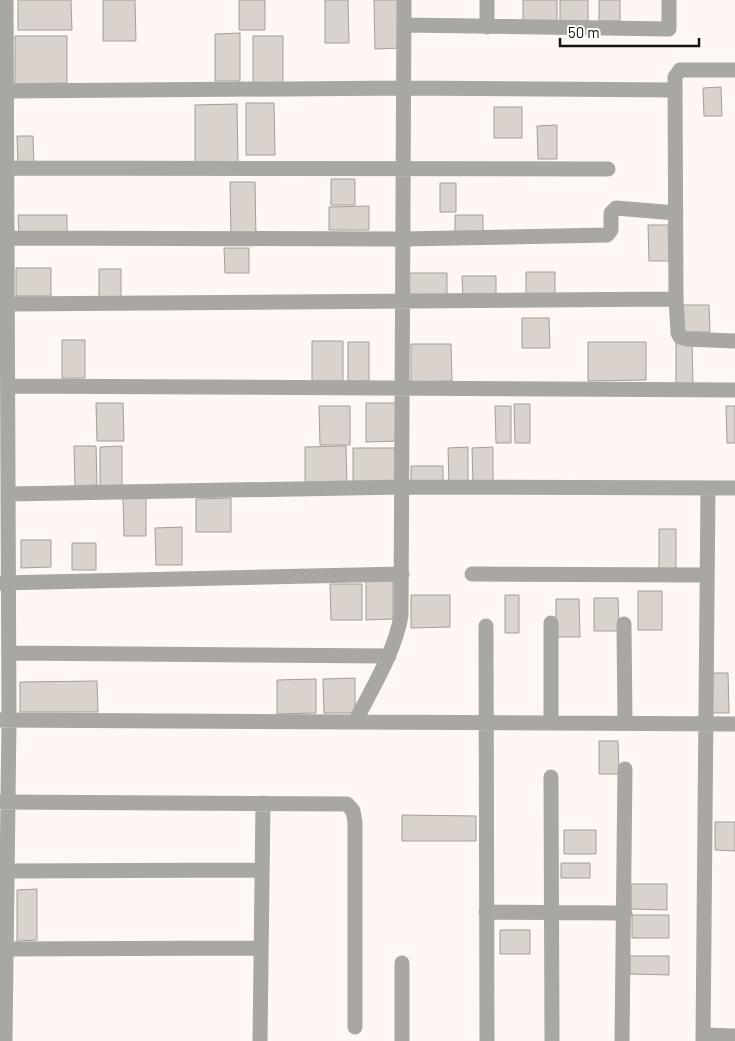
<svg xmlns="http://www.w3.org/2000/svg" width="735" height="1041" viewBox="0 0 735 1041" font-family="Barlow,sans-serif">
  <style>
    .building { fill: #d9d2cd; stroke: #a49e99 }
    .lines { fill: none; stroke-linecap: round; stroke-linejoin: round }
    .minor { stroke: #a8a7a4; stroke-width: 15 }
  </style>
  <rect width="100%" height="100%" fill="#fef7f4"/>
  <!-- building -->
  <path class="building" d="M18,0H71L72,30H18Z
    M103,0H135L136,41H103Z
    M239,0H265V30H239Z
    M325,0H348L349,43H325Z
    M374,0H401V48L375,49Z
    M523,0H557V21L523,22Z
    M560,0H588V21H560Z
    M599,0H620V21H599Z
    M240,33V81H215V34Z
    M15,36H67V83L15,84Z
    M253,36H283V83L253,84Z
    M721,87L722,116H704L703,88Z
    M246,103H274L275,155H246Z
    M237,104L238,166H195V105Z
    M494,107H522V138H494Z
    M557,125V159H538L537,126Z
    M17,136H33L34,167H18Z
    M331,179H355V205H331Z
    M230,182H255L256,238H231Z
    M440,183H456V212H440Z
    M369,206V230H329V207Z
    M18,215H67V235H19Z
    M455,215H483V236H455Z
    M648,225H668L669,261H649Z
    M224,248H249V273H225Z
    M16,268H51V296H16Z
    M99,269H121V300H99Z
    M526,272H555V296H526Z
    M409,273H447V300L410,301Z
    M462,276H496V300H463Z
    M683,305H709L710,332H683Z
    M522,318H549L550,348H522Z
    M62,340H85V378H62Z
    M312,341H343V381L312,382Z
    M348,342H369V381H348Z
    M588,342H646V380L588,381Z
    M676,342H692L693,384H676Z
    M411,344H451L452,381L411,382Z
    M96,403H123L124,441H97Z
    M366,403H397L398,441L366,442Z
    M514,404H530V443H515Z
    M319,406H350V445H320Z
    M495,406H511V443H496Z
    M726,406H735V443H727Z
    M74,446H96L97,485L75,486Z
    M122,446V487H100V447Z
    M346,446L347,486H305V447Z
    M468,447V484L449,485L448,448Z
    M493,447V483H473L472,448Z
    M353,448H395V484H353Z
    M411,466H443V486H411Z
    M146,497V536H124L123,498Z
    M231,498V532H196V499Z
    M182,527V565H156L155,528Z
    M659,529H676V569H659Z
    M21,540H51V567L21,568Z
    M72,543H96V570H72Z
    M366,581H393V619L366,620Z
    M330,584H362V620H331Z
    M638,591H662V630H638Z
    M411,595H450V627L411,628Z
    M505,595H519V633H505Z
    M594,598H618L619,631H594Z
    M556,599H579L580,637H556Z
    M711,673H728L729,713H711Z
    M355,678V713H324L323,679Z
    M316,679V713L277,714V680Z
    M97,681L98,712H20V682Z
    M599,741H618L619,774H599Z
    M402,815L476,816V841H402Z
    M715,822H735V851L715,850Z
    M564,830H596V854H564Z
    M561,863H590V878H561Z
    M631,884H667V910L631,909Z
    M37,889V940L17,941V890Z
    M632,915H669V938H632Z
    M500,930H530V954H500Z
    M630,956H669V975L630,974Z"/>
  <g class="lines">
    <!-- minor -->
    <path class="minor" d="M404,25L669,29V0
      M487,27V0
      M735,70H680L675,77L676,299L678,333L680,337L686,339L735,341
      M8,91L404,88L675,90
      M8,168L608,169
      M8,238L402,239L607,235L611,230V213L616,208L676,213
      M8,304L676,299
      M8,386L735,390
      M8,494L403,487L735,488
      M472,574L706,575
      M0,583L402,574
      M551,623V723
      M624,624L625,723
      M486,626L487,1041
      M9,653L389,656
      M0,720L735,724
      M355,722C372,688 394,654 401,616L404,0
      M551,777L552,1041
      M0,802L347,804L353,811L355,822V1027
      M8,871L262,870
      M486,912L625,913
      M0,949L261,948
      M402,963V1041
      M703,1035L735,1036
      M5,1041L9,720L6,0
      M260,1041L263,803
      M622,1041L625,769
      M703,1041L708,488"/>
  </g>
  <!-- scale -->
  <path d="M560 38v8h139v-8" fill="none" stroke="#141110" stroke-width="2.5"/>
  <text x="568" y="38" font-size="15" fill="#141110" stroke="#ffffff" stroke-width="4" paint-order="stroke">50 m</text>
</svg>
